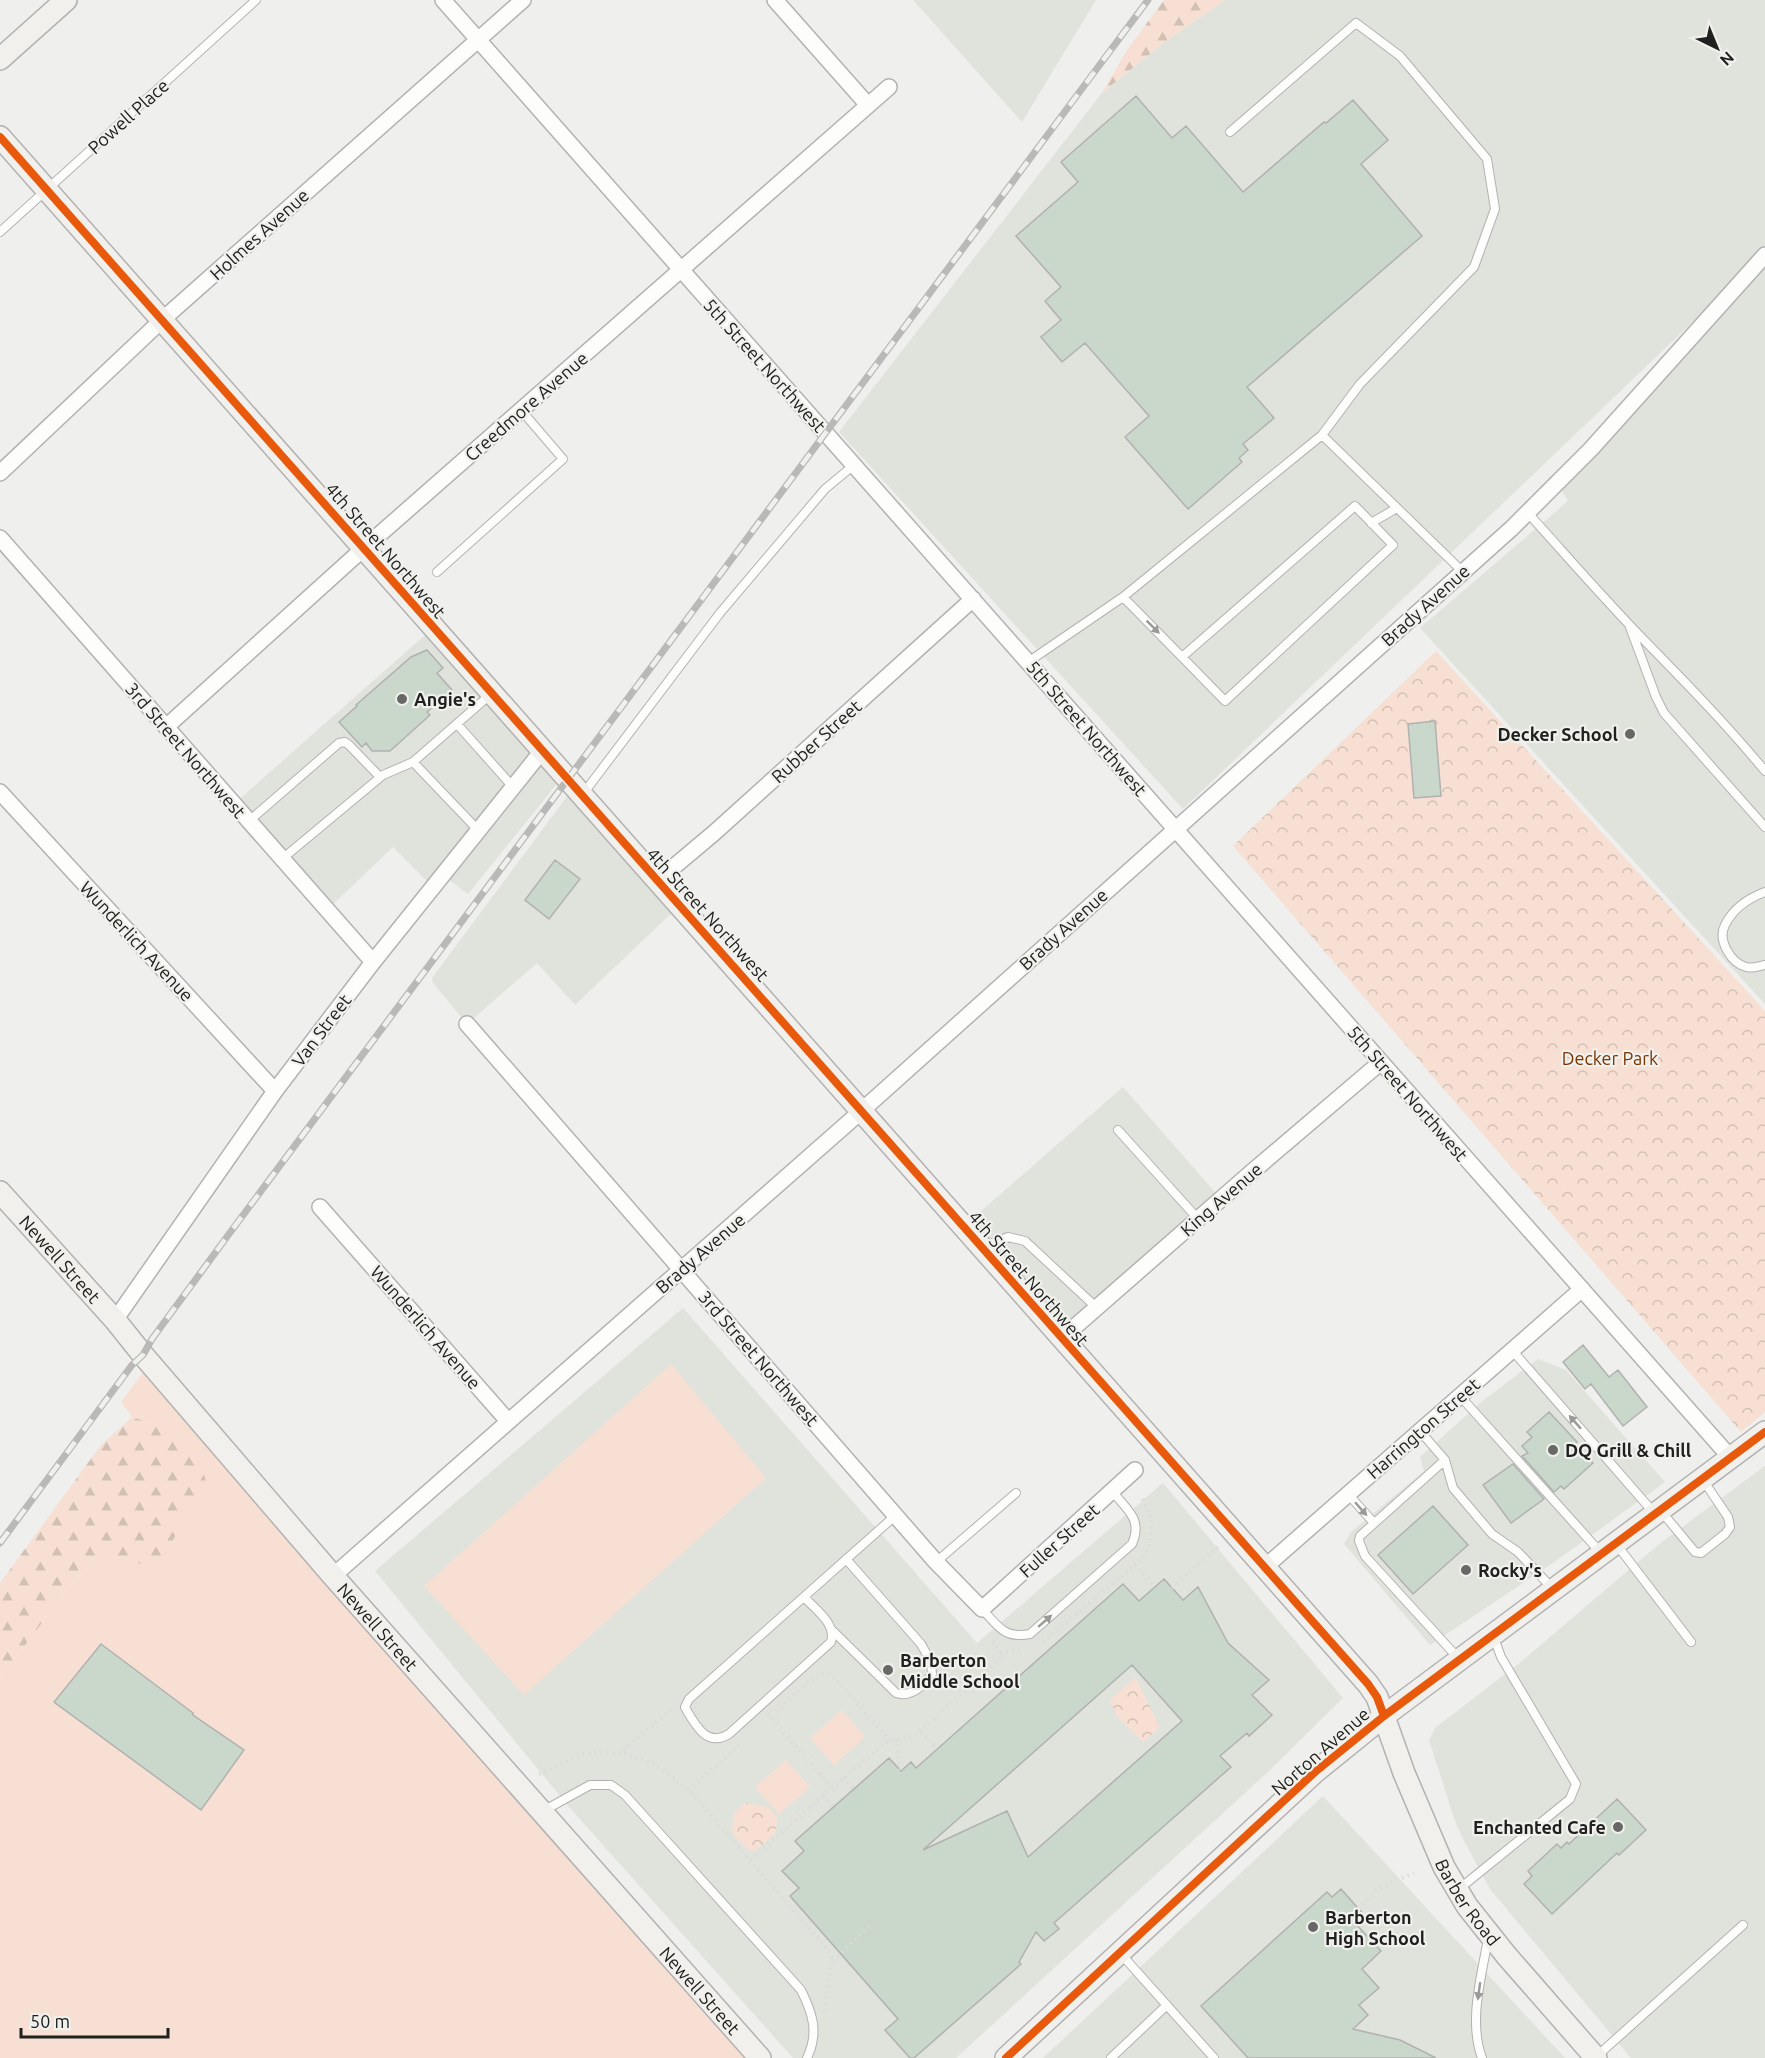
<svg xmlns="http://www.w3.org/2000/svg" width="1765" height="2058" viewBox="0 0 1765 2058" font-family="Ubuntu,sans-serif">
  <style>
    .built { fill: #e0e2dc }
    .grass { fill: #f7e0d3 }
    .forest { fill: url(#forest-firs) }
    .park { fill: url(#park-crowns) }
    .building { fill: #cad7cb; stroke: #b1b1b0; stroke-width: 1.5; fill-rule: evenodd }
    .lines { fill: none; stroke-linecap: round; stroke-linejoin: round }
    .lane-casing { stroke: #b2b2b2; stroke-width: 10 }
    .street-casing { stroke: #b2b2b2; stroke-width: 18 }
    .secondary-casing { stroke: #b2b2b2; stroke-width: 24 }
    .path { stroke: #dbdbda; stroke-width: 4; stroke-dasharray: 1.5 4.5; stroke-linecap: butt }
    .lane { stroke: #fdfdfc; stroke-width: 8 }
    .street { stroke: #fdfdfc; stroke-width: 15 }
    .secondary { stroke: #f2f0ec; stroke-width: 21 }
    .rail-casing { stroke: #b9b9b8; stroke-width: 7 }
    .rail { stroke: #f0f0ed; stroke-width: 4.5; stroke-dasharray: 14; stroke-linecap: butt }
    .cycleway-casing { stroke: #f0f0ed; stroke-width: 11 }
    .cycleway { stroke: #e8590c; stroke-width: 8 }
    .oneway { fill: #9a9a99 }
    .poi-dot { fill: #686967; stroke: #f0f0ed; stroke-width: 2 }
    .labels { text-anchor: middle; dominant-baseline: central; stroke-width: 4.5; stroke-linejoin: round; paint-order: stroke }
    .street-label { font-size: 18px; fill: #20211f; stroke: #f0f0ed }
    .poi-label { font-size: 18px; font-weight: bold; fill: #20211f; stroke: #f0f0ed; text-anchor: start }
    .park-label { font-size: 18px; fill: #7b3500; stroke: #f0f0ed }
  </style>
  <defs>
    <pattern id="forest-firs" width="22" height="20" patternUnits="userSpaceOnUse" patternTransform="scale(1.5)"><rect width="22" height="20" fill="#f7e0d3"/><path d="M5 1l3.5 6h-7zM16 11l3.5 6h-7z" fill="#d3c0b5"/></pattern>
    <pattern id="park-crowns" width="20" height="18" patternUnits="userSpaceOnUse" patternTransform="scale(1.5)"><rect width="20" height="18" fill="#f7e0d3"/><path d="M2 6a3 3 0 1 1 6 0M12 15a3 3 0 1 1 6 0" fill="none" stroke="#d3c0b5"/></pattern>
  </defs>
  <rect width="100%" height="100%" fill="#efefee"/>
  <!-- built -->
  <path class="built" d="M913,0H1096L1022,122Z
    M1225,0H1765V245L1701,314L1183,809L839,432L1102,93L1167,40Z
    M1765,255V1004L1420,628L1568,501L1557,483Z
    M434,627L564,775L468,894L444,876L434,888L393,847L327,910L234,804Z
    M574,787L680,905L575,1005L537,963L467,1024L433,983L432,978Z
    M1123,1087L1221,1199L1062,1338L964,1226Z
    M683,1308L977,1643L1163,1483L1343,1698L1269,1771L956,2058H793L569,1807L375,1571Z
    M1538,1359L1566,1370L1665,1482L1553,1563L1430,1645L1344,1544L1351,1532L1424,1471L1420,1457L1480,1403Z
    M1765,1466V2058H1631L1490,1889L1463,1839L1455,1821L1429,1740L1435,1728L1522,1661L1658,1545Z
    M1323,1796L1565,2058H1043Z"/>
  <!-- grass -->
  <path class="grass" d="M671,1364L766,1478L524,1695L424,1586Z
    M143,1372L545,1832L746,2058H0V1678L77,1577L102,1561L159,1564L166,1428L132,1417L121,1402Z
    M842,1710L865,1737L834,1765L810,1738Z
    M786,1760L810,1787L779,1814L755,1787Z"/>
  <!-- forest -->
  <path class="forest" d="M1164,0H1225L1167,40L1102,93L1127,50Z
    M132,1417L166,1428L197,1453L206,1481L159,1565L102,1561L77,1577L0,1678V1583L101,1445Z"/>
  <!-- park -->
  <path class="park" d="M1436,651L1765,1011V1412L1741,1432L1233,846Z
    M1135,1677L1160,1727L1143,1742L1117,1716L1110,1700Z
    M745,1803L768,1807L777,1817L776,1833L755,1851L748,1850L732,1833L734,1813Z"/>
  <!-- building -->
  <path class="building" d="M1136,96L1172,138L1186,126L1243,192L1324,122L1326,123L1353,100L1388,140L1361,164L1422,236L1247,387L1274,418L1243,444L1248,450L1239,458L1242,462L1188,509L1125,437L1149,416L1085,343L1062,362L1041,337L1061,320L1045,301L1061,287L1016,236L1078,182L1061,162Z
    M427,650L443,668L437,673L452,690L427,712L430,715L390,751H372L366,743L362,747L339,722L357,706L356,705L411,657Z
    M1435,721L1441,796L1414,798L1408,724Z
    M555,860L580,879L549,919L525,900Z
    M1583,1345L1609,1377L1618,1370L1647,1407L1623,1426L1591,1384L1585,1389L1563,1362Z
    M1549,1412L1577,1442L1575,1444L1593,1463L1564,1489L1561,1486L1554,1492L1522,1456L1528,1453L1522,1446L1532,1437L1527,1432Z
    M1513,1464L1544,1499L1511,1523L1483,1485Z
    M1433,1506L1468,1545L1413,1594L1378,1555Z
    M1164,1579L1183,1600L1198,1587L1228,1643L1269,1680L1252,1695L1272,1715L1249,1736L1247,1733L1220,1756L1231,1767L1054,1923L1059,1929L1044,1941L1036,1932L1019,1962L1021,1964L914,2058H910L885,2030L898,2019L790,1896L799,1888L782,1871L804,1851L795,1841L889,1758L901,1771L911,1762L916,1768L1123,1584L1139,1601ZM1132,1665L1182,1721L1028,1857L1007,1811L923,1850Z
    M101,1644L193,1713V1715L244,1750L201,1810L54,1702Z
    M1617,1799L1646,1830L1619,1855L1617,1853L1552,1914L1524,1884L1532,1876L1528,1871L1557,1844L1561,1848L1567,1842L1569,1844Z
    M1341,1889L1364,1915L1355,1923L1381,1951L1362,1969L1379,1988L1359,2005L1368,2015L1353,2029L1400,2040L1436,2058H1248L1201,2006L1327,1892L1332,1897Z"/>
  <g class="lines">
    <defs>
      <path id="lane" d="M0,232L256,0
        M1322,435L1463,572
        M1355,506L1393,545L1225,701L1182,657Z
        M1527,512C1566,555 1604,599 1644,640C1686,683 1727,725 1765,771
        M1371,523L1397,508
        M437,572L563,459L521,410
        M1123,597L1182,657
        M1630,627L1656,697L1664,713L1765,827
        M1028,662L1123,597L1322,435L1360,384L1474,267L1495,209L1487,159L1400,56L1356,23L1230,132
        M457,724L513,787
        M413,762L479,831
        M583,794L720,613L825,489L854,465
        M249,821L339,743L345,742L349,745L380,777
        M282,859L383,775L413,762L491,694
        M1765,892C1749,898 1733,909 1725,925C1717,940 1731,963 1746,967C1752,969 1759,966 1765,965
        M1118,1130L1198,1219
        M985,1250L993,1243L1008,1237L1025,1241L1097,1308
        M1512,1350L1654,1513
        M1460,1396L1601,1553
        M1420,1431L1445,1460L1453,1488L1492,1534L1518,1552L1553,1589
        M1445,1460L1360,1536L1359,1541L1365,1556L1459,1659
        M1348,1494L1374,1523
        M1661,1511L1695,1552L1701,1553L1725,1534L1730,1527L1728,1517L1703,1480
        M1617,1545L1691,1642
        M936,1562L1016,1493
        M804,1597C815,1609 837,1624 831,1642L729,1734C708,1747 697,1728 687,1711L685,1707L689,1699L896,1515
        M982,1609C998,1626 1004,1639 1030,1634L1132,1544C1143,1519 1127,1510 1112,1491
        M832,1630L896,1693C911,1698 923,1686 932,1674L931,1662L921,1644L846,1559
        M543,1811L590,1785H611L625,1795L801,1990C813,2014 819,2033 807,2058
        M1459,1889L1570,1799L1576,1784L1501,1657L1493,1635
        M1121,1954L1214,2058
        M1597,2056L1743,1925
        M1111,2058L1167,2005
        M1482,2058C1468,2020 1482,1976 1488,1938"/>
      <path id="street" d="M443,0L1730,1457
        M775,0L867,104
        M0,473L162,320L523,0
        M0,538L373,962
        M166,727L364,548L889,87
        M0,792L275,1091
        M658,880L714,833L973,599
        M467,1024L936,1562L982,1609L1135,1470
        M320,1207L508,1421
        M115,1320L275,1091L373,962L542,751
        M1062,1338L1253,1171L1381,1062
        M1265,1567L1582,1289
        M333,1576L849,1122L1512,528L1591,449L1765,255"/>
      <g id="secondary">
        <path d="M0,59L66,0"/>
        <path id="s1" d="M0,137L1368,1684L1377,1697L1404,1773L1444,1867L1467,1906L1506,1955L1596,2058"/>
        <path id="s2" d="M0,1192L115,1320L143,1355L333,1576L760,2058"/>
        <path d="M1006,2058L1315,1772L1384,1716L1765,1432"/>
      </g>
    </defs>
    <!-- lane casing -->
    <use href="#lane" class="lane-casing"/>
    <!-- street casing -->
    <use href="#street" class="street-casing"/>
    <!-- secondary casing -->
    <use href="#secondary" class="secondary-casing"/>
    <!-- path -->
    <path class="path" d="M1135,1565L1155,1587
      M1172,1588L1218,1547
      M1043,1642L1143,1558L1150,1543L1152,1520L1141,1495
      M1001,1655L1006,1652L1023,1650
      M776,1712C791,1699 809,1677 828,1673L833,1676L890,1741
      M768,1714L832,1788
      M921,1731L937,1749
      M895,1739L901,1771
      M619,1753L673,1708
      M539,1774L584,1754L600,1752L627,1754L656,1765L689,1790L827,1949L833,1960L828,1979L825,2012
      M843,1778L853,1790
      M689,1790L739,1745
      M823,1796L833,1808
      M750,1860L884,1743L916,1735L998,1661C1002,1653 998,1648 993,1641
      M1359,1909L1381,1887L1414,1873
      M833,1960L873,1923"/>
    <!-- lane -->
    <use href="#lane" class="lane"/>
    <!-- street -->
    <use href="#street" class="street"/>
    <!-- secondary -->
    <use href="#secondary" class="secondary"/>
    <defs>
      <path id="rail" d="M0,1543L132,1365L143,1355L152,1339L229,1234L1148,0"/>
    </defs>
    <!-- rail casing -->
    <use href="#rail" class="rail-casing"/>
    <!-- rail -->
    <use href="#rail" class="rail"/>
    <defs>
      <path id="cycleway" d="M0,137L1368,1684L1377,1697L1384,1716
        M1006,2058L1315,1772L1384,1716L1765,1432"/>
    </defs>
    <!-- cycleway casing -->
    <use href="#cycleway" class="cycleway-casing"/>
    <!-- cycleway -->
    <use href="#cycleway" class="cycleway"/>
  </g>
  <!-- one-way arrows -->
  <defs><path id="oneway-solid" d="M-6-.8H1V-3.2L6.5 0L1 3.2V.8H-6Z" transform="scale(1.5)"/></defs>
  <g class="oneway">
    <use href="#oneway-solid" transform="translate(1153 627) rotate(45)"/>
    <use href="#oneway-solid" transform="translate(1575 1422) rotate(-131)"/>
    <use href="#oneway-solid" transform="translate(1361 1509) rotate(49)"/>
    <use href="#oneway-solid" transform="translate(1045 1621) rotate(-41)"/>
    <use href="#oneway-solid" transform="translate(1479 1991) rotate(98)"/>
  </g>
  <!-- markers -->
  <g class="poi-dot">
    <circle cx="402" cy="699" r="6"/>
    <circle cx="1630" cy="734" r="6"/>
    <circle cx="1553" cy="1450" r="6"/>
    <circle cx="1466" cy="1570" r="6"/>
    <circle cx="888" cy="1670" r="6"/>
    <circle cx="1618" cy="1827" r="6"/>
    <circle cx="1313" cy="1927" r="6"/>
  </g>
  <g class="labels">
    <!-- street labels -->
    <g class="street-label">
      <text transform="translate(128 116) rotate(-42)">Powell Place</text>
      <text transform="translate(259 234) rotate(-42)">Holmes Avenue</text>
      <text transform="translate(765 365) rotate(48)">5th Street Northwest</text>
      <text transform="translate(526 406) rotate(-41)">Creedmore Avenue</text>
      <text transform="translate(386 550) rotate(49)">4th Street Northwest</text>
      <text transform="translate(1425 605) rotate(-42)">Brady Avenue</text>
      <text transform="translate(1087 728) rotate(49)">5th Street Northwest</text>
      <text transform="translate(816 741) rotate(-42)">Rubber Street</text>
      <text transform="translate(186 750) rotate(49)">3rd Street Northwest</text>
      <text transform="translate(708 914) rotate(48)">4th Street Northwest</text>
      <text transform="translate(1063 929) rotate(-42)">Brady Avenue</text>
      <text transform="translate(137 941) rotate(47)">Wunderlich Avenue</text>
      <text transform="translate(321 1030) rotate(-53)">Van Street</text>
      <text transform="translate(1408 1093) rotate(49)">5th Street Northwest</text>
      <text transform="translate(1221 1199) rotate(-41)">King Avenue</text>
      <text transform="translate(700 1253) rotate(-41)">Brady Avenue</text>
      <text stroke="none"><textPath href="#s2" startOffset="90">Newell Street</textPath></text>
      <text transform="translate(1029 1278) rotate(49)">4th Street Northwest</text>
      <text transform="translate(426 1327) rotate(49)">Wunderlich Avenue</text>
      <text transform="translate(759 1358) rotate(49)">3rd Street Northwest</text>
      <text transform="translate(1423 1428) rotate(-41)">Harrington Street</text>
      <text transform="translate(1059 1540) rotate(-42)">Fuller Street</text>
      <text stroke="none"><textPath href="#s2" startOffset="576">Newell Street</textPath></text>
      <text transform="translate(1320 1751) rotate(-41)">Norton Avenue</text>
      <text stroke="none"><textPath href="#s1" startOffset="2306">Barber Road</textPath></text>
      <text stroke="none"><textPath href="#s2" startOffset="1062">Newell Street</textPath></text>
    </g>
    <!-- poi labels -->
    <g class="poi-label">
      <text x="414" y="699">Angie's</text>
      <text x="1618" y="734" text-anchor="end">Decker School</text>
      <text x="1565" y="1450">DQ Grill &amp; Chill</text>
      <text x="1478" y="1570">Rocky's</text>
      <text x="900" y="1660">Barberton<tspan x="900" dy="21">Middle School</tspan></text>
      <text x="1606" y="1827" text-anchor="end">Enchanted Cafe</text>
      <text x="1325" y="1917">Barberton<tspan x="1325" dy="21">High School</tspan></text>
    </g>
    <!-- park labels -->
    <g class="park-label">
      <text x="1610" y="1058">Decker Park</text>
    </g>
  </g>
  <!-- north arrow -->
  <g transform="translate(1717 48) rotate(137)" stroke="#f0f0ed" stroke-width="4.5" paint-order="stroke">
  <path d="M0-4.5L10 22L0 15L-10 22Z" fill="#20211f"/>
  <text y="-9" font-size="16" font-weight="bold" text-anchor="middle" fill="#20211f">N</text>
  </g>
  <!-- scale -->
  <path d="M21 2028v9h147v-9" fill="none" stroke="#20211f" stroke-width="3"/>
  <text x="30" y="2028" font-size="18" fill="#20211f" stroke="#f0f0ed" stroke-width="4.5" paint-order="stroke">50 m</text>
</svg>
